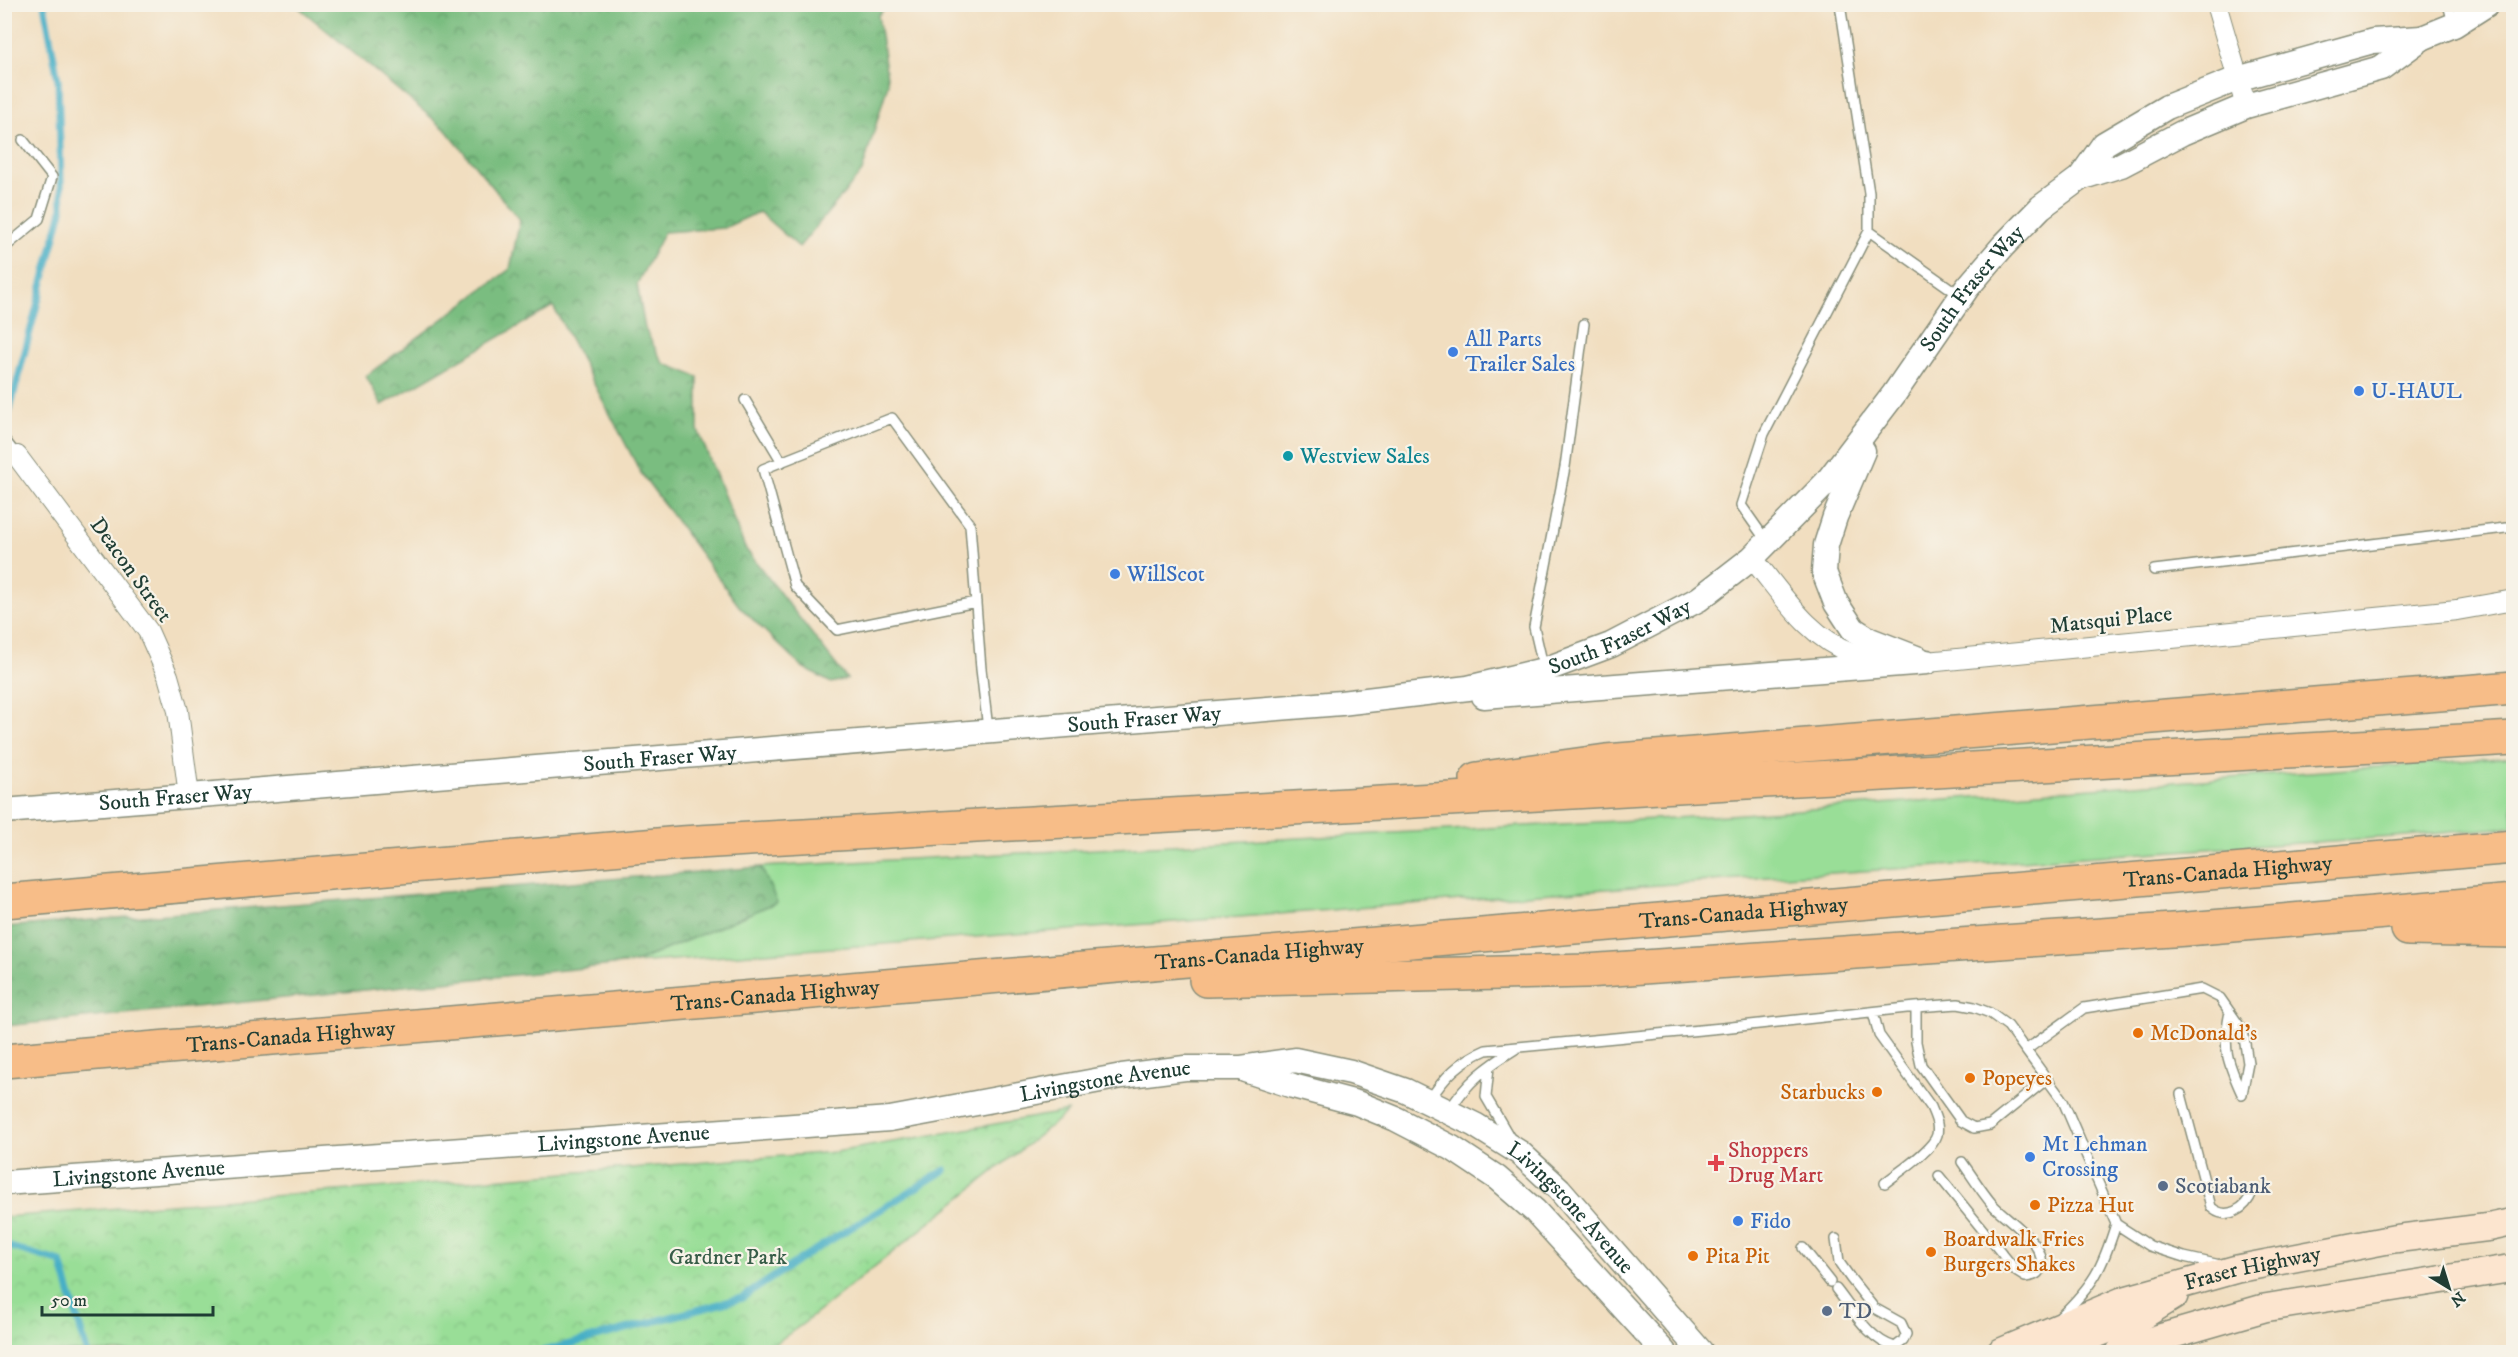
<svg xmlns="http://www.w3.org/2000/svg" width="2518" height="1357" viewBox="0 0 2518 1357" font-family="'IM FELL DW Pica',serif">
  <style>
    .grass { fill: #99de97; stroke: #5c8e66; stroke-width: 1.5 }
    .forest { fill: url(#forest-crowns); stroke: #4c7d5a; stroke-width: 1.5 }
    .park { fill: url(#park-crowns); stroke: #5c8e66; stroke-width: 1.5 }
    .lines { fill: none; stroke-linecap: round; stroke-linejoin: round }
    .stream { stroke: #47afc6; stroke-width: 7 }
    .service-casing { stroke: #888e7a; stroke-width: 12 }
    .minor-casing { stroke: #888e7a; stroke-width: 22 }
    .tertiary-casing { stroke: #888e7a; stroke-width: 27 }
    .secondary-casing { stroke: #888e7a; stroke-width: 30 }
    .motorway-casing { stroke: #888e7a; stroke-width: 36 }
    .service { stroke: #fff; stroke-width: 9 }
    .minor { stroke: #fff; stroke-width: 20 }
    .tertiary { stroke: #fff; stroke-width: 24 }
    .secondary { stroke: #fce5cf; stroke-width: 27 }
    .motorway { stroke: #f7bd88; stroke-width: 33 }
    .shop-dot { fill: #3f7fe0; stroke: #f7f3e8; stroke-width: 2 }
    .culture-dot { fill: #0f9aa8; stroke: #f7f3e8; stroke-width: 2 }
    .food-dot { fill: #e8710a; stroke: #f7f3e8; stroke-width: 2 }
    .health-dot { fill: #e0444e; stroke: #f7f3e8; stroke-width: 2 }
    .service-dot { fill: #5c6f8a; stroke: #f7f3e8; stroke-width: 2 }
    .labels { text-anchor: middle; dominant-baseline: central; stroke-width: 4.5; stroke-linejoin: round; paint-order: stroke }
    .street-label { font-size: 22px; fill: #1f3d34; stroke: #f7f3e8 }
    .shop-label { font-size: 22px; fill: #366cbe; stroke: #f7f3e8; text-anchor: start }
    .culture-label { font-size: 22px; fill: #0d838f; stroke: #f7f3e8; text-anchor: start }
    .food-label { font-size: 22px; fill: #c56008; stroke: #f7f3e8; text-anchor: start }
    .health-label { font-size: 22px; fill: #be3a42; stroke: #f7f3e8; text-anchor: start }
    .service-label { font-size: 22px; fill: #4e5e75; stroke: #f7f3e8; text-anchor: start }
    .park-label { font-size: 22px; fill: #375d48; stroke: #f7f3e8 }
  </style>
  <defs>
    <pattern id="forest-crowns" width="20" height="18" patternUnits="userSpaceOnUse" patternTransform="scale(1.5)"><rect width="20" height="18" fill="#7abd80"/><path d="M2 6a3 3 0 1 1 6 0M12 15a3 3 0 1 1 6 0" fill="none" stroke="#639b6a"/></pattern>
    <pattern id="park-crowns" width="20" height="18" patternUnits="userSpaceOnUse" patternTransform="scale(1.5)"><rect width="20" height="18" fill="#99de97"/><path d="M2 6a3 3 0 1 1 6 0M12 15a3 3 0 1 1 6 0" fill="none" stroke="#83bf83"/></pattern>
  </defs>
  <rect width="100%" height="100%" fill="#f7f3e8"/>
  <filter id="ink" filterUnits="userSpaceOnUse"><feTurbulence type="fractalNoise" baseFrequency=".0167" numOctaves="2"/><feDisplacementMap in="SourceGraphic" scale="12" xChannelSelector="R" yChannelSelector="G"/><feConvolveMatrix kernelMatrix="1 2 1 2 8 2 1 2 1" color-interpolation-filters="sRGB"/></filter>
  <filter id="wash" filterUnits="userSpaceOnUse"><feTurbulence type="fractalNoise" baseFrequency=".008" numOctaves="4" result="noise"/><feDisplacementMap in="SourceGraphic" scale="24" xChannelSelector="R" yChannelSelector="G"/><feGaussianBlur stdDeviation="1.35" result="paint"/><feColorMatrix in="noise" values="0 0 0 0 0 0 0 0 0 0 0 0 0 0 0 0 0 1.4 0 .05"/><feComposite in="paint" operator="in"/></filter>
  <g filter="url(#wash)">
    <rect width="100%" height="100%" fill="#f1dec0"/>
    <!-- grass -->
    <path class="grass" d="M2513,757V827L2393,837L1738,879L634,963L776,902L761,867L1729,815Z"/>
    <!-- forest -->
    <path class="forest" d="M296,5H888L878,15L888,84L862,172L799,247L759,212L724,228L664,232L637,284L645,329L663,363L698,377V430L745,548L847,679L831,683L802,667L739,606L641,473L553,306L382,405L366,376L510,269L520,220L445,129Z
      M761,867L777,902L634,963L5,1026V927Z"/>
    <!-- park -->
    <path class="park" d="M1069,1111L804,1323L763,1352H5V1217L836,1152Z"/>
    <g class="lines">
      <!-- stream -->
      <path class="stream" d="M9,412L62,210L58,80L44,4
        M4,1245L61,1262L87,1352
        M540,1352L742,1298L805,1256L945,1170"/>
    </g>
  </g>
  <g filter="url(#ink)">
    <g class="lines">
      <defs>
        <path id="service" d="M1840,4L1869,193V231
          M2448,4L2453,23
          M4,248L39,219L52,177L23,140
          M745,400L782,462
          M4,439L17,456
          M1767,542L1741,505L1764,434L1869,231L1961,296
          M2154,570L2514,527
          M976,602L837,630L795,586L763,469L892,418L970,525L981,669L988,729
          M1544,670L1534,627L1565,467L1584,324
          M1916,1007V1042L1921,1065L1961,1121L1974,1128L1990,1125L2047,1079
          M1873,1012L1879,1035L1931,1107C1935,1117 1939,1124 1937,1135C1933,1150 1897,1173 1885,1183
          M2230,1012C2222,1048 2227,1061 2242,1094
          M2026,1050L2084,1008L2202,989L2220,998L2243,1031L2248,1063L2242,1094
          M1489,1067L1486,1097L1510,1138
          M2181,1094L2211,1207C2226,1222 2247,1208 2252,1192
          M1429,1101C1444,1077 1460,1061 1486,1050L1722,1028L1916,1007L1958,1004L1974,1007L1990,1013L2008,1026L2063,1101L2116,1224L2150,1246L2184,1257L2220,1265
          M1449,1111C1467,1081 1488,1066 1517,1048
          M1939,1176L2017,1272L2025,1277C2032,1276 2038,1275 2040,1269C2050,1245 2005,1219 1992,1204C1981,1191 1972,1176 1962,1162
          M1836,1239L1839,1262L1851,1279L1874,1308L1901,1323L1906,1334L1903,1341L1895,1347C1869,1340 1852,1309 1836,1289
          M1803,1248L1830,1282
          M2060,1317C2094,1284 2102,1269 2116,1224"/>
        <path id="minor" d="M2216,4L2246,106
          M17,456L148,631L168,676L178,711L189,796
          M1752,558C1781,592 1808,638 1852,653C1871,660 1906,659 1927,662L2457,610L2514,600"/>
        <g id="tertiary">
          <path d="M2080,178L2121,165L2182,133L2246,106L2381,68L2422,38L2454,25L2487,4"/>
          <path d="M1863,451L1835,517L1826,545L1824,572L1836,603L1853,629L1870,640L1919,659"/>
          <path d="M1484,696L1927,662"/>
          <path id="s1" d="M4,811L1341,703L1468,688L1544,670L1611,645L1699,599L1752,558L1826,483L1894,394L1967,288L2003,246L2041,207L2080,178L2104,144L2167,107L2237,79L2373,41L2422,38"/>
          <path d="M1245,1070L1293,1086L1357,1103L1396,1119L1452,1148L1497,1178L1535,1211L1664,1352"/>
          <path id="s2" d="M4,1183L890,1119L1122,1076L1185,1068H1240L1295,1060L1351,1072L1406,1091L1475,1125L1520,1153L1559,1189L1701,1352"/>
        </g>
        <g id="secondary">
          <path id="s3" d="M2001,1352L2122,1301L2237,1269L2393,1239L2491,1227L2514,1222"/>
          <path d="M2050,1352L2140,1317L2174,1296"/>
          <path d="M2120,1352L2146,1342L2264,1308L2514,1268"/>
        </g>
        <g id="motorway">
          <path d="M1477,779L1606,761L2514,688"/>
          <path d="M4,901L681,843L2514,738"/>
          <path d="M2408,929L2514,931"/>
          <path d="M1206,980L1586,971L2187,929L2514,901"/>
          <path id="s4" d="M4,1061L2514,847"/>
        </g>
      </defs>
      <!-- service casing -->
      <use href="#service" class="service-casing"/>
      <!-- minor casing -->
      <use href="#minor" class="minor-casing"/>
      <!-- tertiary casing -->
      <use href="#tertiary" class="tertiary-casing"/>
      <!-- secondary casing -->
      <use href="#secondary" class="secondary-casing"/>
      <!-- motorway casing -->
      <use href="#motorway" class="motorway-casing"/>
      <!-- service -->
      <use href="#service" class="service"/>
      <!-- minor -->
      <use href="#minor" class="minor"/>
      <!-- tertiary -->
      <use href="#tertiary" class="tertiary"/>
      <!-- secondary -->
      <use href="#secondary" class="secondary"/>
      <!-- motorway -->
      <use href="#motorway" class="motorway"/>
    </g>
  </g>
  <!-- markers -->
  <g class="shop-dot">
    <circle cx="1453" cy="352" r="6"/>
    <circle cx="2359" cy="391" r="6"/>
    <circle cx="1115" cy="574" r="6"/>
    <circle cx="2030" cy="1157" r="6"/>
    <circle cx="1738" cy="1221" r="6"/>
  </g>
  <circle class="culture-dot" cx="1288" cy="456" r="6"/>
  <g class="food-dot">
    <circle cx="2138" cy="1033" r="6"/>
    <circle cx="1970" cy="1078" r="6"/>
    <circle cx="1877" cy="1092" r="6"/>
    <circle cx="2035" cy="1205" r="6"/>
    <circle cx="1931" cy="1252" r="6"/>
    <circle cx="1693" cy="1256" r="6"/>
  </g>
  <path class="health-dot" d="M1713 1154h6v6h6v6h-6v6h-6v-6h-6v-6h6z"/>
  <g class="service-dot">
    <circle cx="2163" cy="1186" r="6"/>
    <circle cx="1827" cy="1311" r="6"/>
  </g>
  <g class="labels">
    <!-- street labels -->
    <g class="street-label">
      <text stroke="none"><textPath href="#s1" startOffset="2134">South Fraser Way</textPath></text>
      <text transform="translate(131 570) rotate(54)">Deacon Street</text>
      <text transform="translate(2111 620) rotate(-6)">Matsqui Place</text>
      <text stroke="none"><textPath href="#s1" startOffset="1630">South Fraser Way</textPath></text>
      <text stroke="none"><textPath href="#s1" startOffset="1144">South Fraser Way</textPath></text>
      <text stroke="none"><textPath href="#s1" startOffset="658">South Fraser Way</textPath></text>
      <text stroke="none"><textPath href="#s1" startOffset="172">South Fraser Way</textPath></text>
      <text stroke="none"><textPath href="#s4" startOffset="2232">Trans-Canada Highway</textPath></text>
      <text stroke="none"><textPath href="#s4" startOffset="1746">Trans-Canada Highway</textPath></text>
      <text stroke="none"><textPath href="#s4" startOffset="1260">Trans-Canada Highway</textPath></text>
      <text stroke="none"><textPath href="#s4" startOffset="774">Trans-Canada Highway</textPath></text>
      <text stroke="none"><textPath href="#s4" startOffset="288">Trans-Canada Highway</textPath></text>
      <text stroke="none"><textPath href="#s2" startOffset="1107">Livingstone Avenue</textPath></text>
      <text stroke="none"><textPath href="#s2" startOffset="621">Livingstone Avenue</textPath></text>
      <text stroke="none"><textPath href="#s2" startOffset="135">Livingstone Avenue</textPath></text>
      <text stroke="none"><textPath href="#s2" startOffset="1618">Livingstone Avenue</textPath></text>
      <text stroke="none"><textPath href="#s3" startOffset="266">Fraser Highway</textPath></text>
    </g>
    <!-- shop labels -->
    <g class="shop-label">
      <text x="1465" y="339">All Parts<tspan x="1465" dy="25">Trailer Sales</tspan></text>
      <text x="2371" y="391">U-HAUL</text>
      <text x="1127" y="574">WillScot</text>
      <text x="2042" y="1144">Mt Lehman<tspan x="2042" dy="25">Crossing</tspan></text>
      <text x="1750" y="1221">Fido</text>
    </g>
    <!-- culture labels -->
    <g class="culture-label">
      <text x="1300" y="456">Westview Sales</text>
    </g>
    <!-- food labels -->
    <g class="food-label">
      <text x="2150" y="1033">McDonald's</text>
      <text x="1982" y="1078">Popeyes</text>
      <text x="1865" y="1092" text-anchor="end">Starbucks</text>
      <text x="2047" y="1205">Pizza Hut</text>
      <text x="1943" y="1239">Boardwalk Fries<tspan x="1943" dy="25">Burgers Shakes</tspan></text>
      <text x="1705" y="1256">Pita Pit</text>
    </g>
    <!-- health labels -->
    <g class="health-label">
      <text x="1728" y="1150">Shoppers<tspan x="1728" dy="25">Drug Mart</tspan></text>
    </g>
    <!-- service labels -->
    <g class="service-label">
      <text x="2175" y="1186">Scotiabank</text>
      <text x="1839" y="1311">TD</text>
    </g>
    <!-- park labels -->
    <g class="park-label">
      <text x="728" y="1257">Gardner Park</text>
    </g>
  </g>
  <!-- margin -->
  <rect width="2518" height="1357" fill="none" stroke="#f7f3e8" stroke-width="24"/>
  <!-- north arrow -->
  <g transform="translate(2449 1288) rotate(142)" stroke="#f7f3e8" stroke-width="4.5" paint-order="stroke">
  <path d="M0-4.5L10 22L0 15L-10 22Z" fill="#1f3d34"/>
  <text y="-9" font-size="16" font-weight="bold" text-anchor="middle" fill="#1f3d34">N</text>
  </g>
  <!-- scale -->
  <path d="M42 1306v9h171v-9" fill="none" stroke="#1f3d34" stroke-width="3"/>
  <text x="51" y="1306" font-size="18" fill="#1f3d34" stroke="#f7f3e8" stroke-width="4.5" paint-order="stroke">50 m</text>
</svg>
